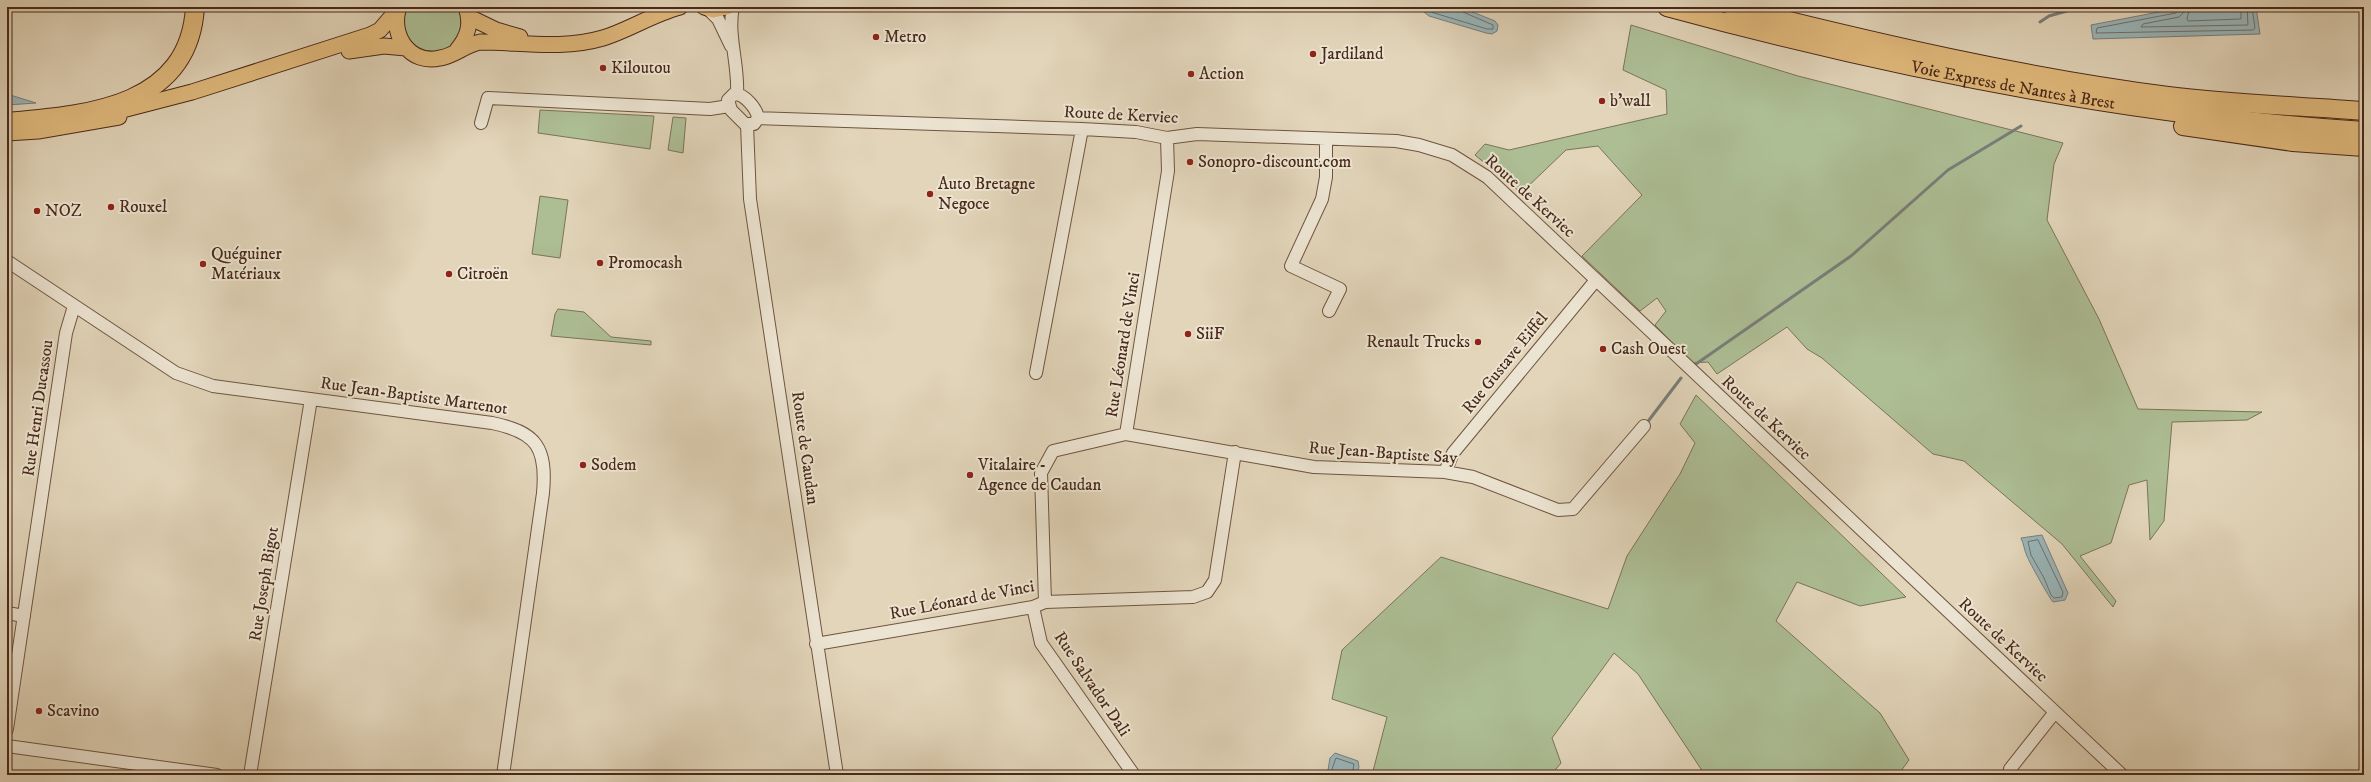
<svg xmlns="http://www.w3.org/2000/svg" width="2371" height="782" viewBox="0 0 2371 782" font-family="'IM FELL DW Pica',serif">
  <style>
    .green { fill: #adbe95; stroke: #7b7456 }
    .water { fill: #99b6bb; stroke: #797e7a }
    .lines { fill: none; stroke-linecap: round; stroke-linejoin: round }
    .shore { stroke: #71706a; stroke-width: 1 }
    .stream { stroke: #797e7a; stroke-width: 3 }
    .minor-casing { stroke: #6f5440; stroke-width: 14 }
    .major-casing { stroke: #492918; stroke-width: 17 }
    .highway-casing { stroke: #492918; stroke-width: 20 }
    .minor { stroke: #ece4d2; stroke-width: 12 }
    .major { stroke: #e1ba7d; stroke-width: 15 }
    .highway { stroke: #e1ba7d; stroke-width: 18 }
    .poi-dot { fill: #8f2418; stroke: #ece4d2; stroke-width: 1.5 }
    .labels { text-anchor: middle; dominant-baseline: central; stroke-width: 4; stroke-linejoin: round; paint-order: stroke }
    .poi-label { font-size: 17px; fill: #492918; stroke: #ece4d2; text-anchor: start }
    .street-label { font-size: 17px; fill: #492918; stroke: #ece4d2 }
  </style>
  <rect width="100%" height="100%" fill="#e2d5ba"/>
  <filter id="stains"><feTurbulence type="fractalNoise" baseFrequency=".005" numOctaves="4"/><feColorMatrix values="0 0 0 0 .2 0 0 0 0 .09 0 0 0 0 .02 0 0 0 .5 -.17"/></filter>
  <radialGradient id="worn" r=".72"><stop offset=".6" stop-color="#630" stop-opacity="0"/><stop offset="1" stop-color="#630" stop-opacity=".3"/></radialGradient>
  <!-- green -->
  <path class="green" d="M407,7H457C462,15 462,22 460,31C447,72 387,45 407,7Z
    M1631,25L1798,76L2063,143L2054,164L2047,220L2099,319L2138,409L2262,412L2247,420L2172,422L2164,521L2150,540L2147,480L2129,485L2111,543L2080,556L2116,601L2113,607L2062,544L1964,461L1933,454L1822,358L1807,349L1787,327L1717,374L1708,362L1691,363L1655,325L1666,311L1657,298L1640,311L1582,256L1642,195L1598,146L1566,150L1521,193L1475,155L1485,144L1509,150L1667,114L1666,90L1623,70Z
    M540,110L654,116L650,149L538,133Z
    M673,117L686,118L683,153L668,150Z
    M540,196L568,200L560,258L532,254Z
    M558,309L584,312L611,337L651,341V345L551,336L555,314Z
    M1696,395L1906,597L1860,606L1797,582L1776,621L1880,713L1909,760L1898,775H1705L1638,674L1614,653L1552,738L1561,763L1551,775H1372L1387,717L1332,699L1342,650L1441,557L1608,609L1627,556L1680,474L1695,443L1680,424Z"/>
  <!-- water -->
  <path class="water" d="M1423,7H1460L1495,21L1498,25L1497,31L1492,34L1486,33L1429,16L1424,12Z
    M2185,7H2256L2260,34L2093,39L2091,25Z
    M7,94L36,103L7,105Z
    M2042,535L2068,593L2065,600L2053,602C2050,599 2029,562 2027,556C2024,550 2024,544 2021,538Z
    M1335,753L1358,761L1359,767L1356,775L1330,774L1328,770L1330,758Z"/>
  <g class="lines">
    <!-- shore -->
    <path class="shore" d="M1426,7L1431,12L1487,29H1493V25L1463,12L1460,7
      M2179,7L2176,13L2097,28L2096,33L2253,30L2255,28L2252,7
      M2184,7L2183,13L2179,17L2143,24L2141,27L2248,25L2247,7
      M2190,7L2187,19L2188,21L2241,19V7
      M2038,540L2063,592L2062,597L2054,598L2051,595L2044,578L2031,555L2028,542Z
      M1334,775L1332,769L1336,758L1354,764L1352,775"/>
    <!-- stream -->
    <path class="stream" d="M2040,22L2049,16L2081,7
      M1696,364L1851,256L1948,170L2021,126
      M1646,424L1681,378"/>
    <defs>
      <path id="minor" d="M733,7C727,35 739,65 737,94
        M707,8L718,19L731,46
        M734,94C744,93 757,109 758,118L754,124H745L731,110L728,100Z
        M758,118L1082,129L1136,132L1167,138L1197,134L1396,141L1419,145L1452,155L1487,177L2122,775
        M481,123L488,98L710,109L729,106
        M747,125L750,199L837,775
        M1326,139V177L1322,199L1291,266L1340,289L1329,311
        M7,261L176,373L213,386L492,423C537,432 547,448 543,493L503,775
        M1036,373L1082,129
        M1126,434L1314,467L1445,472L1473,477L1558,510L1573,509L1644,426
        M1445,472L1453,453L1596,280
        M1045,602L1193,597L1207,592L1215,580L1235,452
        M1033,607L1041,643L1134,775
        M7,613L24,616
        M816,644L1033,607L1045,602L1041,473L1053,451L1126,434L1168,171L1167,138
        M7,729L66,333L74,306
        M7,746L217,775
        M2010,769L2055,712
        M250,775L311,399"/>
      <path id="major" d="M704,7L713,10L727,7
        M398,10C391,36 410,65 440,58C454,56 465,45 480,42C521,42 562,50 603,38C629,30 653,14 680,7
        M469,17L496,30L520,37
        M457,50C468,37 472,24 466,7
        M349,51L384,46L406,48
        M107,114L192,92L370,35L380,30L398,9
        M7,133L38,131L119,117"/>
      <g id="highway">
        <path id="s1" d="M1667,7C1895,69 2128,116 2364,131"/>
        <path d="M1732,7C1876,43 2021,77 2168,96C2233,104 2299,106 2364,111"/>
        <path d="M7,122C86,115 189,108 195,7"/>
        <path d="M2183,126L2293,142L2364,147"/>
      </g>
    </defs>
    <!-- minor casing -->
    <use href="#minor" class="minor-casing"/>
    <!-- major casing -->
    <use href="#major" class="major-casing"/>
    <!-- highway casing -->
    <use href="#highway" class="highway-casing"/>
    <!-- minor -->
    <use href="#minor" class="minor"/>
    <!-- major -->
    <use href="#major" class="major"/>
    <!-- highway -->
    <use href="#highway" class="highway"/>
  </g>
  <!-- markers -->
  <g class="poi-dot">
    <circle cx="876" cy="37" r="4"/>
    <circle cx="1313" cy="54" r="4"/>
    <circle cx="603" cy="68" r="4"/>
    <circle cx="1191" cy="74" r="4"/>
    <circle cx="1602" cy="101" r="4"/>
    <circle cx="1190" cy="162" r="4"/>
    <circle cx="930" cy="194" r="4"/>
    <circle cx="111" cy="207" r="4"/>
    <circle cx="37" cy="211" r="4"/>
    <circle cx="600" cy="263" r="4"/>
    <circle cx="203" cy="264" r="4"/>
    <circle cx="449" cy="274" r="4"/>
    <circle cx="1188" cy="334" r="4"/>
    <circle cx="1478" cy="342" r="4"/>
    <circle cx="1603" cy="349" r="4"/>
    <circle cx="583" cy="465" r="4"/>
    <circle cx="970" cy="475" r="4"/>
    <circle cx="39" cy="711" r="4"/>
  </g>
  <g class="labels">
    <!-- poi labels -->
    <g class="poi-label">
      <text x="884" y="37">Metro</text>
      <text x="1321" y="54">Jardiland</text>
      <text x="611" y="68">Kiloutou</text>
      <text x="1199" y="74">Action</text>
      <text x="1610" y="101">b'wall</text>
      <text x="1198" y="162">Sonopro-discount.com</text>
      <text x="938" y="184">Auto Bretagne<tspan x="938" dy="20">Negoce</tspan></text>
      <text x="119" y="207">Rouxel</text>
      <text x="45" y="211">NOZ</text>
      <text x="211" y="254">Quéguiner<tspan x="211" dy="20">Matériaux</tspan></text>
      <text x="608" y="263">Promocash</text>
      <text x="457" y="274">Citroën</text>
      <text x="1196" y="334">SiiF</text>
      <text x="1470" y="342" text-anchor="end">Renault Trucks</text>
      <text x="1611" y="349">Cash Ouest</text>
      <text x="591" y="465">Sodem</text>
      <text x="978" y="465">Vitalaire -<tspan x="978" dy="20">Agence de Caudan</tspan></text>
      <text x="47" y="711">Scavino</text>
    </g>
    <!-- street labels -->
    <g class="street-label">
      <text stroke="none"><textPath href="#s1" startOffset="355">Voie Express de Nantes à Brest</textPath></text>
      <text transform="translate(1121 115) rotate(3)">Route de Kerviec</text>
      <text transform="translate(1530 196) rotate(42)">Route de Kerviec</text>
      <text transform="translate(1123 345) rotate(-81)">Rue Léonard de Vinci</text>
      <text transform="translate(1505 363) rotate(-51)">Rue Gustave Eiffel</text>
      <text transform="translate(414 396) rotate(8)">Rue Jean-Baptiste Martenot</text>
      <text transform="translate(38 408) rotate(-82)">Rue Henri Ducassou</text>
      <text transform="translate(1766 418) rotate(43)">Route de Kerviec</text>
      <text transform="translate(805 448) rotate(82)">Route de Caudan</text>
      <text transform="translate(1383 453) rotate(4)">Rue Jean-Baptiste Say</text>
      <text transform="translate(264 584) rotate(-81)">Rue Joseph Bigot</text>
      <text transform="translate(962 600) rotate(-11)">Rue Léonard de Vinci</text>
      <text transform="translate(2003 640) rotate(43)">Route de Kerviec</text>
      <text transform="translate(1092 684) rotate(56)">Rue Salvador Dali</text>
    </g>
  </g>
  <!-- margin -->
  <rect width="2371" height="782" fill="none" stroke="#e2d5ba" stroke-width="24"/>
  <rect x="8" y="8" width="2355" height="766" fill="none" stroke="#492918" stroke-width="2"/>
  <rect x="12" y="12" width="2347" height="758" fill="none" stroke="#492918"/>
  <rect width="100%" height="100%" filter="url(#stains)"/>
  <rect width="100%" height="100%" fill="url(#worn)"/>
</svg>
